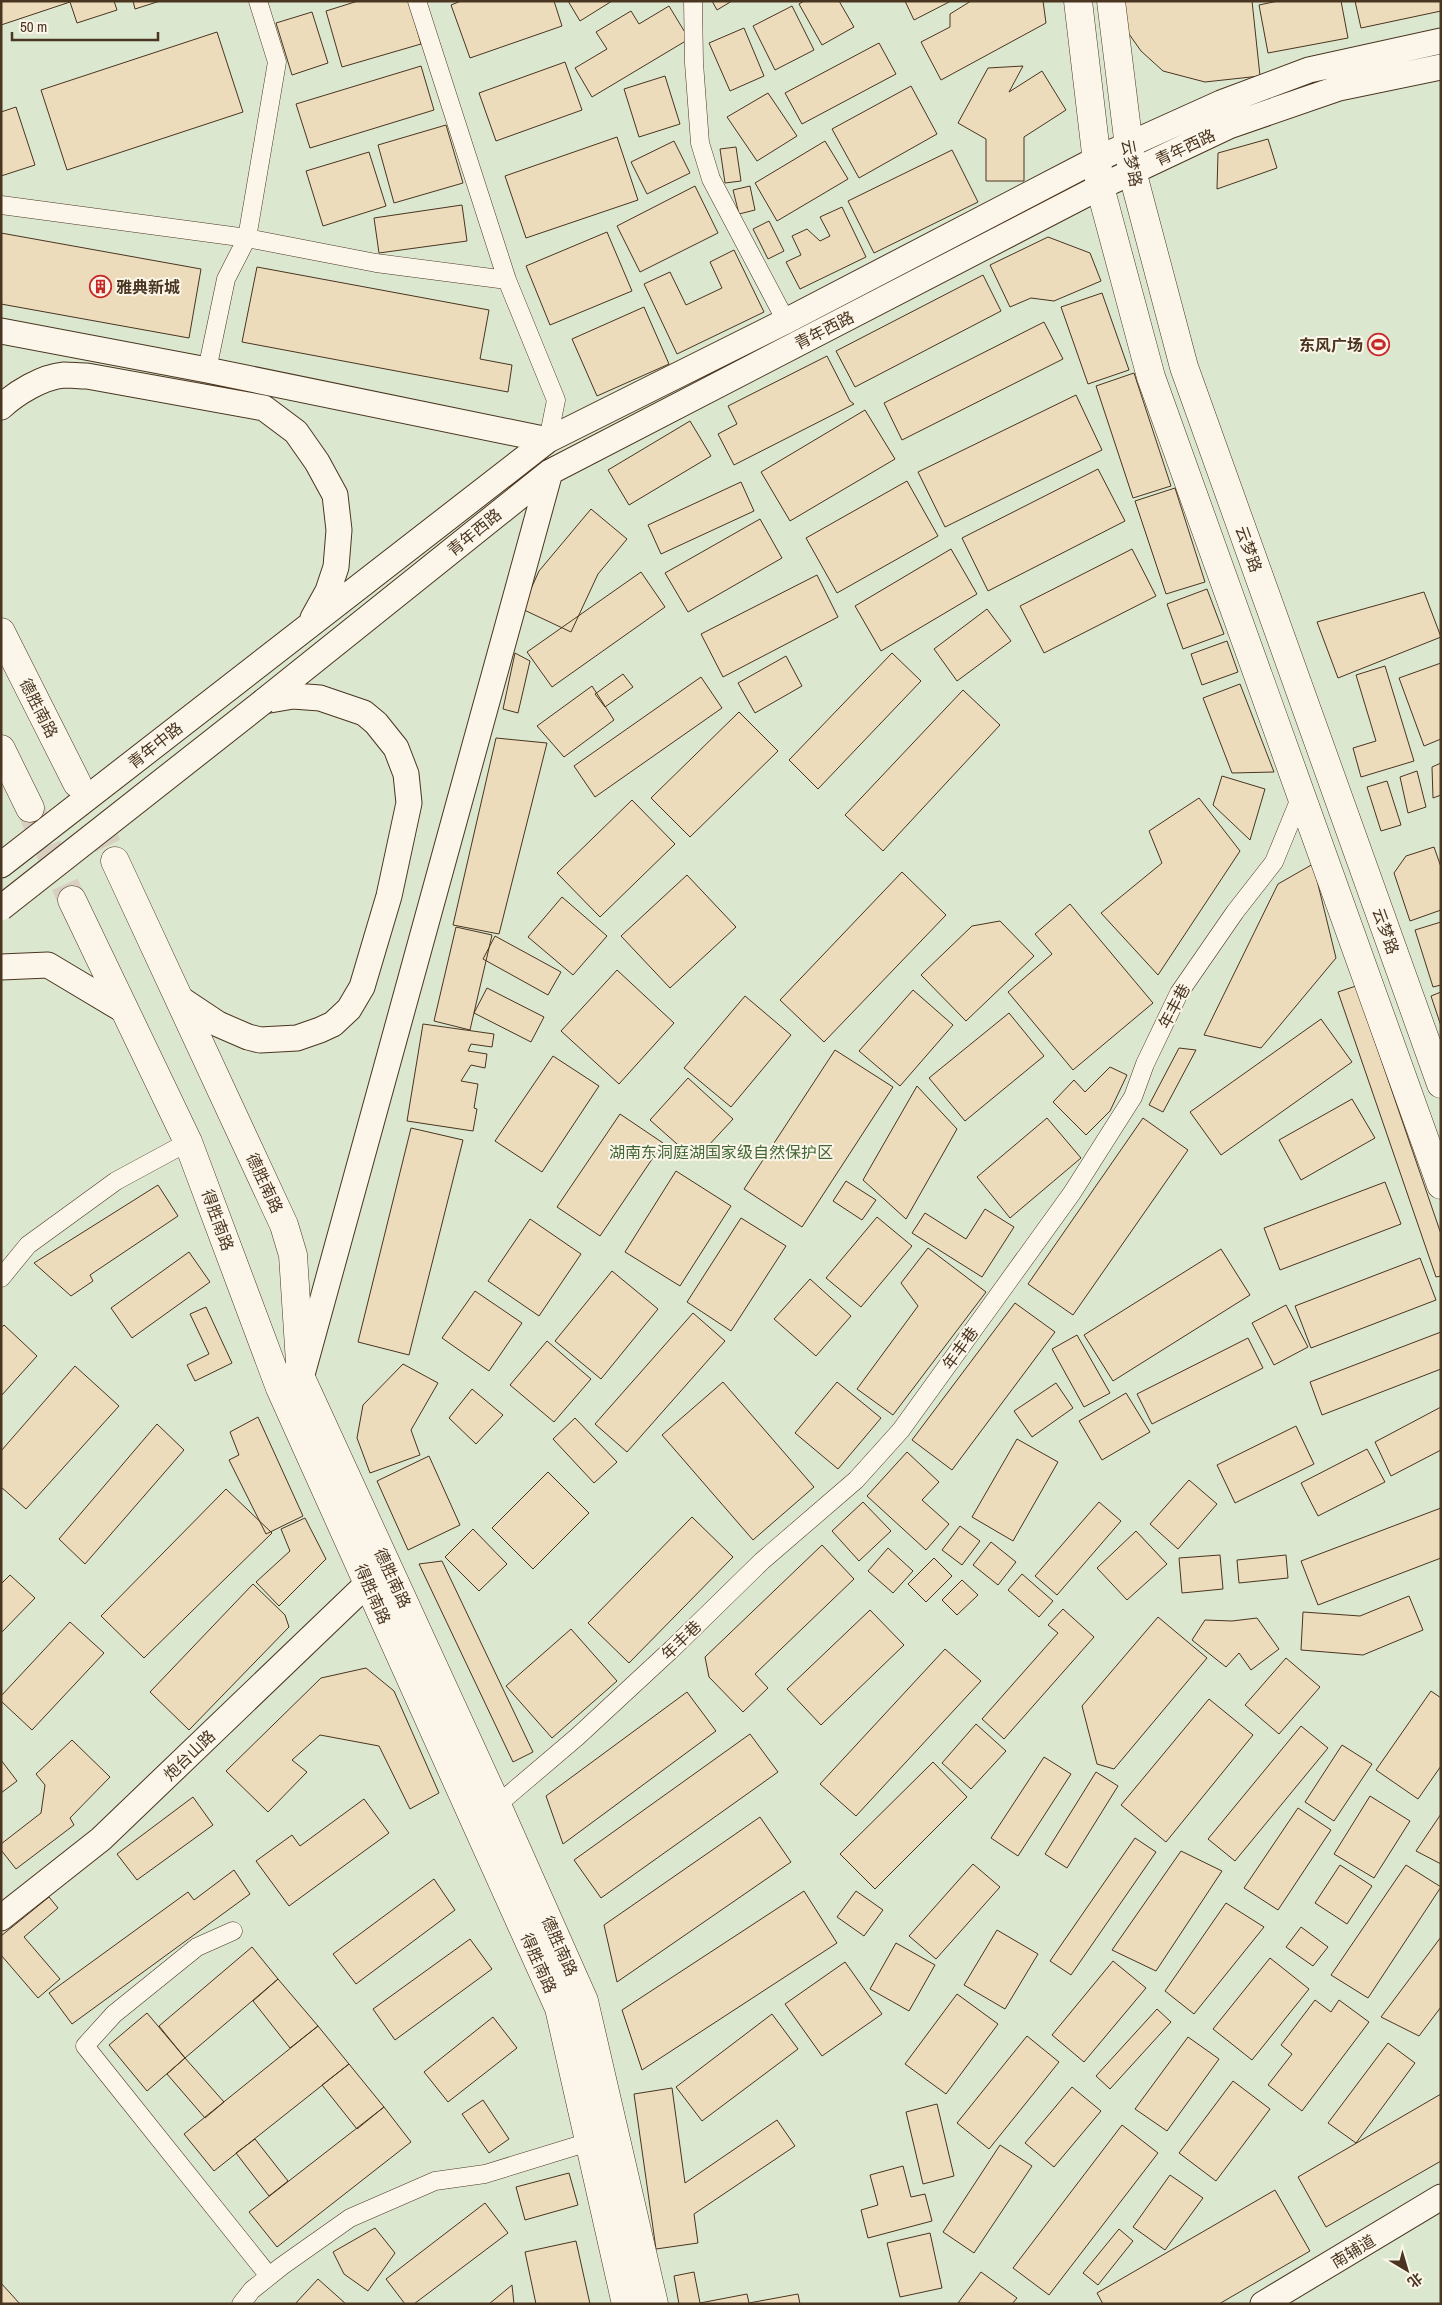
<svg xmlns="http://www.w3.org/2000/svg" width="1442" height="2305" viewBox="0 0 1442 2305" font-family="'Archivo Narrow','Noto Sans SC',sans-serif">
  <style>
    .green { fill: #dce7d0; stroke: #887966 }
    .building { fill: #ecdcbc; stroke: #4a3520 }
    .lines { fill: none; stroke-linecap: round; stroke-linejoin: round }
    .primary-tunnel { stroke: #d8cfc1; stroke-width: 28; stroke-dasharray: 28 14; stroke-linecap: butt }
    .street-casing { stroke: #4a3520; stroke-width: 19 }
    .secondary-casing { stroke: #4a3520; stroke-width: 27 }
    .primary-casing { stroke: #4a3520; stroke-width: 29 }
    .street { stroke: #fbf6e9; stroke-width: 18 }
    .secondary { stroke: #fbf6e9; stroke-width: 25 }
    .primary { stroke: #fbf6e9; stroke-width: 28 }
    .secondary-bridge-casing { stroke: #4a3520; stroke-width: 27; stroke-linecap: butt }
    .secondary-bridge { stroke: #fbf6e9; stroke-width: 25 }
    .labels { text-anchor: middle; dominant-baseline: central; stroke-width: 4; stroke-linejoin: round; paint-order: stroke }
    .street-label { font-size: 16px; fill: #4a3520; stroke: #fbf6e9 }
    .poi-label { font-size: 16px; font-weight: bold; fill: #4a3520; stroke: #fbf6e9; text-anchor: start }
    .park-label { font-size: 16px; fill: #436837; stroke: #fbf6e9 }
  </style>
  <rect width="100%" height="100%" fill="#fbf6e9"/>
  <!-- green -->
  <path class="green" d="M1,1H1441V2304H1Z"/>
  <!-- building -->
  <path class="building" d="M1,1H114L117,10L77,23L70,2L1,25Z
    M133,1H160L135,9Z
    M358,1H409L421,44L342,67L326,11Z
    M461,1H554L562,26L470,58L451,5Z
    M568,1H612L580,21Z
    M712,1H732L717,10Z
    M804,1H839L854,27L822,45L799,4Z
    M905,1H951L914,20Z
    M971,1H1043L1046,23L941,80L921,42L950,27V14Z
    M1119,1H1252L1260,76L1205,82L1163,71L1141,51L1122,24Z
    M1278,1H1341L1348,38L1268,53L1259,5Z
    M1355,1H1441V11L1361,28Z
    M669,6L689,39L592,97L575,68L607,49L596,32L631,11L639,24Z
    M792,6L814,50L775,70L753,26Z
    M312,12L328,63L292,75L276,23Z
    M744,28L764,76L730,91L709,43Z
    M217,32L243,112L67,170L41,90Z
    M879,43L896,74L802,124L785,93Z
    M565,62L582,110L496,141L479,93Z
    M421,66L434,110L310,148L296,104Z
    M1023,66L1009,92L1042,71L1066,110L1024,137V181H986V139L958,123L988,68Z
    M665,76L680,124L639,137L624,89Z
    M911,86L937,134L859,178L832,129Z
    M768,93L797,136L757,161L727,117Z
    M16,107L35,165L1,176V112Z
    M446,125L463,183L394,203L378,145Z
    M617,137L638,200L526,238L505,176Z
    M1268,139L1277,168L1217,189L1218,153Z
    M674,141L690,173L647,194L631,162Z
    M825,141L848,179L777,221L755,183Z
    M736,147L741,181L725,183L720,149Z
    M952,150L978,202L874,253L848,201Z
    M369,152L386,206L323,226L306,171Z
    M695,186L718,233L640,272L617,226Z
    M750,186L755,210L739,214L733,190Z
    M462,205L467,241L379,253L374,218Z
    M842,207L866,257L800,289L786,262L801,255L792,236L807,229L820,241L830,236L820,217Z
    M769,221L784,251L768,259L753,229Z
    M607,232L632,291L550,325L526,266Z
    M1,233L201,269L189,338L1,304Z
    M1048,237L1090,253L1101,281L1054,301L1031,298L1010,307L990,265Z
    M734,250L764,312L677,354L644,284L670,272L686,305L722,288L710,262Z
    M257,267L489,310L480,359L512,365L508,392L242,342Z
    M983,275L1001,311L855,387L836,351Z
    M1102,293L1129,370L1088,384L1061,307Z
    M644,307L669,364L597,396L572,339Z
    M1044,322L1063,359L902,440L884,403Z
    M827,356L850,401L854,404L734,465L718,434L737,424L728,406Z
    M1134,373L1171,486L1133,498L1096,386Z
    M1076,395L1102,450L945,527L918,472Z
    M865,410L895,459L790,521L761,472Z
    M690,421L711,456L629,505L608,470Z
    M1098,469L1125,521L988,591L962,538Z
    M907,481L938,536L837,593L806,538Z
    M741,482L754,511L661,554L648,525Z
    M1175,488L1205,582L1166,594L1135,501Z
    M591,509L627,539L598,574L571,632L522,609L539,571Z
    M760,519L782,558L688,612L665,573Z
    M951,549L977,594L881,651L855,606Z
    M1132,549L1156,596L1044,653L1020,606Z
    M641,572L665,607L552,687L527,652Z
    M817,575L838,617L723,677L701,634Z
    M1207,589L1224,634L1183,649L1167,604Z
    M1424,592L1441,637L1338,678L1317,622Z
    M987,609L1011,641L957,681L934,649Z
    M1227,641L1238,672L1202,685L1191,654Z
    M515,653L530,661L518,713L503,709Z
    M892,653L921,681L818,789L789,760Z
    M786,656L802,686L755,713L738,683Z
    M1441,663V739L1424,746L1399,678Z
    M1385,666L1414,761L1361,777L1353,748L1376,741L1356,675Z
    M623,674L633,687L605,707L595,694Z
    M701,677L722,708L595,797L574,766Z
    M1240,684L1274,772L1232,773L1203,698Z
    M592,686L614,720L564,757L537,726Z
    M963,690L1000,725L883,851L845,815Z
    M739,712L778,751L690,837L651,798Z
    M496,738L547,743L499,934L453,925Z
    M1441,763V795L1433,798L1432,767Z
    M1417,771L1426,807L1408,813L1400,777Z
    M1222,776L1265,789L1250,840L1213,805Z
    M1387,781L1401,825L1381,831L1367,787Z
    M1199,798L1240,851L1158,975L1101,913L1162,863L1149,831Z
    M632,800L675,844L600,917L557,873Z
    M1434,847L1441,867V910L1410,921L1394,873L1406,856Z
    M1313,864L1336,958L1261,1048L1204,1035L1278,884Z
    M902,872L946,915L824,1042L780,1000Z
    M687,875L736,927L670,988L621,936Z
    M562,897L607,936L573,975L528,937Z
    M1070,904L1153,1003L1073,1070L1008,992L1052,954L1035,934Z
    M1000,921L1034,956L966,1021L921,975L972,926Z
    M1441,922V985L1433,987L1415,930Z
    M456,927L492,935L470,1030L434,1021Z
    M495,936L561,972L548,995L483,959Z
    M617,970L674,1023L619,1084L561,1031Z
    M1356,986L1441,1234V1276L1436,1277L1338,992Z
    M487,988L544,1017L531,1042L474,1013Z
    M913,990L953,1025L900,1086L859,1051Z
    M1441,992V1026L1431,996Z
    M745,996L791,1035L731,1107L684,1068Z
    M1009,1013L1044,1056L965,1121L929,1078Z
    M1321,1019L1352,1062L1221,1155L1190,1112Z
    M423,1024L494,1034L492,1047L471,1044L468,1051L487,1054L485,1068L471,1065L461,1081L478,1084L474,1108L477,1109L473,1131L407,1121Z
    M1179,1048L1196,1050L1163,1112L1149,1105Z
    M835,1050L893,1087L802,1227L744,1189Z
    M553,1056L599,1086L542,1172L495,1141Z
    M1110,1067L1127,1075L1110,1111L1086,1135L1053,1102L1074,1080L1085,1092Z
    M688,1078L733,1119L695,1160L650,1120Z
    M917,1086L957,1129L906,1219L863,1180Z
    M1352,1099L1375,1138L1301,1180L1279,1140Z
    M620,1114L663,1143L600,1236L557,1207Z
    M1047,1118L1081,1158L1010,1218L977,1177Z
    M1143,1118L1188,1150L1073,1315L1028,1284Z
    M411,1128L463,1140L409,1355L358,1342Z
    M676,1171L731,1206L680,1286L625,1252Z
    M846,1181L876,1200L862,1220L833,1201Z
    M1385,1182L1401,1224L1280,1270L1264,1228Z
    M158,1185L178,1216L90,1275L93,1281L71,1296L34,1263Z
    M985,1209L1014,1227L982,1277L912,1233L925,1213L966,1239Z
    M877,1217L912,1246L861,1307L826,1278Z
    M741,1218L786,1246L731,1331L687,1302Z
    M530,1219L581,1254L539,1316L488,1281Z
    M928,1248L986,1292L893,1415L857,1389L918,1306L901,1283Z
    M1221,1249L1250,1295L1113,1381L1084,1335Z
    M189,1252L210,1282L132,1338L111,1308Z
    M1420,1258L1436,1300L1311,1348L1295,1306Z
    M612,1271L658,1309L601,1379L555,1341Z
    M810,1279L851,1316L816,1356L774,1319Z
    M475,1291L522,1323L489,1371L442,1338Z
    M1015,1303L1055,1332L952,1470L912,1440Z
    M1286,1305L1308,1347L1274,1365L1252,1323Z
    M206,1307L232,1363L195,1381L187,1365L209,1354L190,1314Z
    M693,1313L725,1341L627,1452L595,1424Z
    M4,1325L37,1356L1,1396V1328Z
    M1441,1332V1369L1322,1415L1310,1382Z
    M1077,1335L1110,1393L1084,1407L1052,1349Z
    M1248,1338L1263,1368L1152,1424L1137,1394Z
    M547,1341L591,1379L554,1422L510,1385Z
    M403,1364L438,1383L411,1430L420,1455L370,1473L357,1438L363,1405Z
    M75,1366L119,1406L26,1509L1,1487V1451Z
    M723,1382L814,1487L753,1540L662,1435Z
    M837,1382L881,1418L838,1469L795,1433Z
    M1056,1383L1073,1408L1032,1437L1014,1411Z
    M472,1389L503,1415L476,1444L449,1418Z
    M1126,1393L1150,1432L1102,1460L1079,1421Z
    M1441,1407V1450L1391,1476L1375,1442Z
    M258,1417L303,1516L266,1534L229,1460L239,1455L230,1432Z
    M575,1418L617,1462L594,1483L553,1439Z
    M157,1424L184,1450L85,1564L59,1539Z
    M1296,1426L1314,1464L1235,1503L1217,1465Z
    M1017,1439L1058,1462L1013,1541L972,1517Z
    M1367,1449L1385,1482L1318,1516L1301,1483Z
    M907,1452L939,1482L922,1500L949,1524L926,1550L867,1496Z
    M429,1456L460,1525L408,1550L377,1481Z
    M548,1472L589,1513L533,1569L492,1528Z
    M1189,1480L1217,1504L1178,1549L1150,1524Z
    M226,1489L272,1533L144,1658L101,1616Z
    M863,1502L891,1531L859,1561L832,1531Z
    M1099,1502L1121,1521L1057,1595L1035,1576Z
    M1441,1508V1558L1318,1605L1301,1561Z
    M692,1517L733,1557L629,1663L588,1623Z
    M305,1518L326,1559L279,1606L256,1582L290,1551L281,1529Z
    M960,1526L980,1541L962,1565L942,1550Z
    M473,1529L507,1564L479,1591L445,1557Z
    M1136,1531L1167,1564L1127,1600L1097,1568Z
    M991,1542L1016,1562L998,1585L973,1565Z
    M822,1545L854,1579L755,1674L768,1688L743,1712L709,1677L705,1657Z
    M888,1548L913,1571L893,1593L868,1571Z
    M1220,1555L1223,1589L1182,1593L1179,1558Z
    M1286,1555L1288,1578L1239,1583L1237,1560Z
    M934,1558L952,1576L926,1602L908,1584Z
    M442,1561L533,1752L513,1762L419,1564Z
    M1022,1574L1053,1601L1039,1617L1008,1590Z
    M10,1575L35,1598L1,1633V1584Z
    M962,1580L978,1595L957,1615L942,1600Z
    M253,1584L285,1615L289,1627L189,1730L150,1692Z
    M1409,1596L1423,1630L1363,1655L1301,1650L1303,1612L1360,1616Z
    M1063,1609L1094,1637L1004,1739L982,1719L1058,1633L1048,1625Z
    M870,1610L904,1645L821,1725L787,1689Z
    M1158,1617L1207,1658L1114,1769L1097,1764L1082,1706Z
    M1257,1618L1279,1649L1251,1670L1239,1653L1226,1667L1192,1640L1205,1620L1232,1621Z
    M70,1622L104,1653L32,1730L1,1701V1696Z
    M571,1629L617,1681L552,1738L506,1686Z
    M945,1649L981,1681L856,1816L820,1784Z
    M1286,1658L1320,1687L1279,1734L1245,1705Z
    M366,1668L394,1691L439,1793L410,1809L379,1746L320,1735L292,1760L307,1772L268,1812L226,1771L321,1678Z
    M1431,1691L1441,1698V1766L1418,1799L1376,1770Z
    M687,1692L716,1731L563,1844L546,1796Z
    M1209,1699L1253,1735L1166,1842L1121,1805Z
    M976,1724L1006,1751L971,1789L942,1763Z
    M1301,1726L1328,1748L1235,1861L1208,1839Z
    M750,1734L778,1772L601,1898L574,1860Z
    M72,1740L110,1777L70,1818L74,1825L16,1869L1,1850V1844L41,1813L45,1785L36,1774Z
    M1342,1745L1372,1764L1334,1821L1305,1802Z
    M1044,1757L1071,1774L1018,1856L991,1838Z
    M1,1760L17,1781L1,1793Z
    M933,1762L967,1797L875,1889L840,1854Z
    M1096,1772L1118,1786L1067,1868L1045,1854Z
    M1370,1796L1410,1821L1374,1878L1334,1854Z
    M193,1797L213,1825L137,1880L117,1854Z
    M364,1799L389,1833L289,1906L256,1861L292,1835L300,1846Z
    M1298,1808L1331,1830L1278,1910L1244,1888Z
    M1441,1814V1864L1416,1851Z
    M760,1817L791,1862L617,1982L604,1925Z
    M1135,1838L1156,1852L1071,1975L1050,1961Z
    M1181,1851L1222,1871L1156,1971L1112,1950Z
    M973,1864L1000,1887L936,1959L909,1936Z
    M1340,1865L1372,1886L1347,1924L1315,1903Z
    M1406,1865L1441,1887L1368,1998L1331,1975Z
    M234,1870L250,1894L72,2024L49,1993L188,1892L194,1900Z
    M434,1879L455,1910L356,1984L333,1954Z
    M804,1891L837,1943L642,2070L622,2010Z
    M856,1891L883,1910L864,1936L837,1917Z
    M49,1897L58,1908L24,1937L60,1979L38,1998L1,1955V1936Z
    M1226,1903L1264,1927L1194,2014L1165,1991Z
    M1301,1927L1328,1947L1313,1966L1286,1947Z
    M997,1930L1038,1954L1005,2009L964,1985Z
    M1441,1937V2007L1419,2036L1381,2017Z
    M470,1939L492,1969L395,2040L373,2009Z
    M896,1943L935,1965L909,2011L870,1989Z
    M252,1947L278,1979L185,2058L159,2026Z
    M1270,1958L1309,1989L1252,2060L1213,2029Z
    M1113,1961L1146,1988L1084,2062L1052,2035Z
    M845,1962L882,2014L822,2056L785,2004Z
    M278,1979L318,2026L290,2048L253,2001Z
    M957,1994L998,2024L946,2094L905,2064Z
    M1315,2000L1331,2012L1339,2000L1369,2022L1302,2111L1268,2085L1292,2054L1281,2045Z
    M1157,2009L1171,2022L1110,2089L1096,2076Z
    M147,2013L185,2058L147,2091L109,2045Z
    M772,2014L798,2049L702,2121L676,2087Z
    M493,2017L517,2048L448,2102L424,2072Z
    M318,2026L349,2064L214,2171L184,2134Z
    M1027,2036L1059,2062L989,2149L957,2123Z
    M1188,2037L1219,2059L1167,2131L1135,2109Z
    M1388,2043L1415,2063L1356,2143L1328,2123Z
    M185,2058L224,2102L205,2118L167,2074Z
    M349,2064L384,2107L357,2129L322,2085Z
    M1233,2081L1270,2109L1216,2181L1179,2153Z
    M1072,2087L1101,2111L1054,2167L1025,2143Z
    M672,2088L685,2183L777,2120L795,2146L694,2214L698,2243L656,2249L634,2094Z
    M1441,2094V2161L1326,2227L1298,2177Z
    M483,2100L509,2139L489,2153L462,2114Z
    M937,2104L954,2176L923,2184L906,2112Z
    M384,2107L411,2142L277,2247L249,2212Z
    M1122,2125L1158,2153L1049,2295L1013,2268Z
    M255,2139L288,2181L269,2196L236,2153Z
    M1000,2145L1032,2166L974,2253L943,2232Z
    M903,2166L911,2197L925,2194L932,2221L868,2238L861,2210L878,2205L870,2175Z
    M569,2173L578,2205L525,2220L516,2187Z
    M1170,2175L1203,2198L1165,2250L1133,2227Z
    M1275,2190L1310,2251L1219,2304H1103L1097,2293Z
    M485,2203L508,2233L414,2304H405L386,2279Z
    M375,2228L395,2253L368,2291L344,2274L333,2252Z
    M1119,2229L1133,2241L1098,2285L1083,2273Z
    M930,2233L942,2288L900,2297L887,2243Z
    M576,2241L590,2304H536L525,2252Z
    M694,2272L700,2303L747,2294L749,2303L798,2294L800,2304H679L674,2276Z
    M981,2272L1017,2298L1012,2304L958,2303Z
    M318,2279L346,2304H295Z
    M1,2283L20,2304H1Z
    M512,2285L514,2304H489Z"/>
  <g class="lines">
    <!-- primary-tunnel -->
    <path class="primary-tunnel" d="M77,783L115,861
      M30,808L72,900"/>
    <defs>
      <path id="street" d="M417,1L507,280L556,400L548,440
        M693,1L694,63L700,143L711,179L786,321
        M1,205L247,238L376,263L507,280
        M207,370L226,279L247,238L277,62L258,1
        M1,1278L28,1245L116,1181L188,1142
        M497,1805L577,1737L672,1649L762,1561L856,1480L901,1430L1072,1193L1133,1097L1145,1064L1179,993L1235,912L1274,862L1301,796
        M233,1931L197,1947L114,2014L85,2046L269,2276
        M241,2304L252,2290L282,2266L350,2218L435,2181L485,2174L589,2142"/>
      <path id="secondary" d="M1,331L207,370L548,440
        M1,407C16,393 42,377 64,375C71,375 80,376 87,376L264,408L296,432L317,462L335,495L339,530L336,567L328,591L313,618
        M264,701L550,472L1100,187L1229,126L1339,88L1441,67
        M1,865L548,440L786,321L1097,159L1221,103L1309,70L1441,41
        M1,967L48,965L125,1011
        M179,998L218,1024L248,1037L260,1040L297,1038L320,1030L333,1024L349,1009L362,987L389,896L409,803L406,774L396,748L376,723L364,713L320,698L293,696L264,701
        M303,1371L550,472
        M1,1918L101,1839L368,1583
        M1263,2304L1441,2197"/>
      <path id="primary" d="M1078,1L1100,187L1151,377L1441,1185
        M1111,1L1132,171L1184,367L1441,1084
        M1,632L77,783
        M1,749L30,808
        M115,861L284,1225L293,1255L301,1378L497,1805L584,2001L654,2304
        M72,900L188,1142L280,1388L559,2008L626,2304"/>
    </defs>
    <!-- street casing -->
    <use href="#street" class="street-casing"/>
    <!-- secondary casing -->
    <use href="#secondary" class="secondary-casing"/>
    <!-- primary casing -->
    <use href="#primary" class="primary-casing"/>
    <!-- street -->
    <use href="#street" class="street"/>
    <!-- secondary -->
    <use href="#secondary" class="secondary"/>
    <!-- primary -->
    <use href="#primary" class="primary"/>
    <defs>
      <path id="secondary-bridge" d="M1,908L264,701"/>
    </defs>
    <!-- secondary-bridge casing -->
    <use href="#secondary-bridge" class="secondary-bridge-casing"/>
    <!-- secondary-bridge -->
    <use href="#secondary-bridge" class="secondary-bridge"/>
  </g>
  <!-- icons -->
  <defs>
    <symbol id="building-ring" viewBox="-11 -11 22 22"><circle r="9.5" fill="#fbf6e9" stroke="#c62828" stroke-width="1.5"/><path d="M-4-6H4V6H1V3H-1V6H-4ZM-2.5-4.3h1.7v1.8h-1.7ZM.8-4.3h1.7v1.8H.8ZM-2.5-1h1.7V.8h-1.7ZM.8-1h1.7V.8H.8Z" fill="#c62828"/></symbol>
    <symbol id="stadium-ring" viewBox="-11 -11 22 22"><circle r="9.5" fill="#fbf6e9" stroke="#c62828" stroke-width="1.5"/><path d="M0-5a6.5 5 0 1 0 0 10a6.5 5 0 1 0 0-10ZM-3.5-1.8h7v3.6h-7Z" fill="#c62828"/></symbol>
  </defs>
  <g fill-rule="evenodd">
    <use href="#building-ring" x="88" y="274" width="25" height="25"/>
    <use href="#stadium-ring" x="1366" y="332" width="25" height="25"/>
  </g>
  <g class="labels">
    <!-- street labels -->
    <g class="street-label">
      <text transform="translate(1185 147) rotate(-25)">青年西路</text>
      <text transform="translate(1132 163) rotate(79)">云梦路</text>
      <text transform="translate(824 330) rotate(-27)">青年西路</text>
      <text transform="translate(474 532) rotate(-39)">青年西路</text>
      <text transform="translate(1249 549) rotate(70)">云梦路</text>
      <text transform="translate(39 708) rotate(63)">德胜南路</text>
      <text transform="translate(155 745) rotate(-38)">青年中路</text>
      <text transform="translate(1386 931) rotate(70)">云梦路</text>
      <text transform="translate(1174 1006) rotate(-62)">年丰巷</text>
      <text transform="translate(265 1183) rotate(65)">德胜南路</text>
      <text transform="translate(218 1220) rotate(70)">得胜南路</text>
      <text transform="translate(960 1348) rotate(-54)">年丰巷</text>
      <text transform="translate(393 1578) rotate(65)">德胜南路</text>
      <text transform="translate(373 1594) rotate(66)">得胜南路</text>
      <text transform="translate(681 1640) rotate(-44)">年丰巷</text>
      <text transform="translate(189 1755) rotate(-44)">炮台山路</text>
      <text transform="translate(560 1946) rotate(66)">德胜南路</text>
      <text transform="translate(539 1963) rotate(66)">得胜南路</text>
      <text transform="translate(1353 2251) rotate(-31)">南辅道</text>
    </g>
    <!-- poi labels -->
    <g class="poi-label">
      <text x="116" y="287">雅典新城</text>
      <text x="1363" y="345" text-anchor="end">东风广场</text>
    </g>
    <!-- park labels -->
    <g class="park-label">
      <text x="721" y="1152">湖南东洞庭湖国家级自然保护区</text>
    </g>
  </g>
  <!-- border -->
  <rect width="1442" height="2305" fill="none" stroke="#4a3520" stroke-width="5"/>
  <!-- north arrow -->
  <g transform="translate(1407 2270) rotate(142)" stroke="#fbf6e9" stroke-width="4" paint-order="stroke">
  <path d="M0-4L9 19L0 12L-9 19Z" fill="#4a3520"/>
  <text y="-8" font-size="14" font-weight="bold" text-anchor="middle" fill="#4a3520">北</text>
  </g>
  <!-- scale -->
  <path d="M12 32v8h146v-8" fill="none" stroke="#4a3520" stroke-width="2.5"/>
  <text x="20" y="32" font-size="15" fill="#4a3520" stroke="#fbf6e9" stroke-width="4" paint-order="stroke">50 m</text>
</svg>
